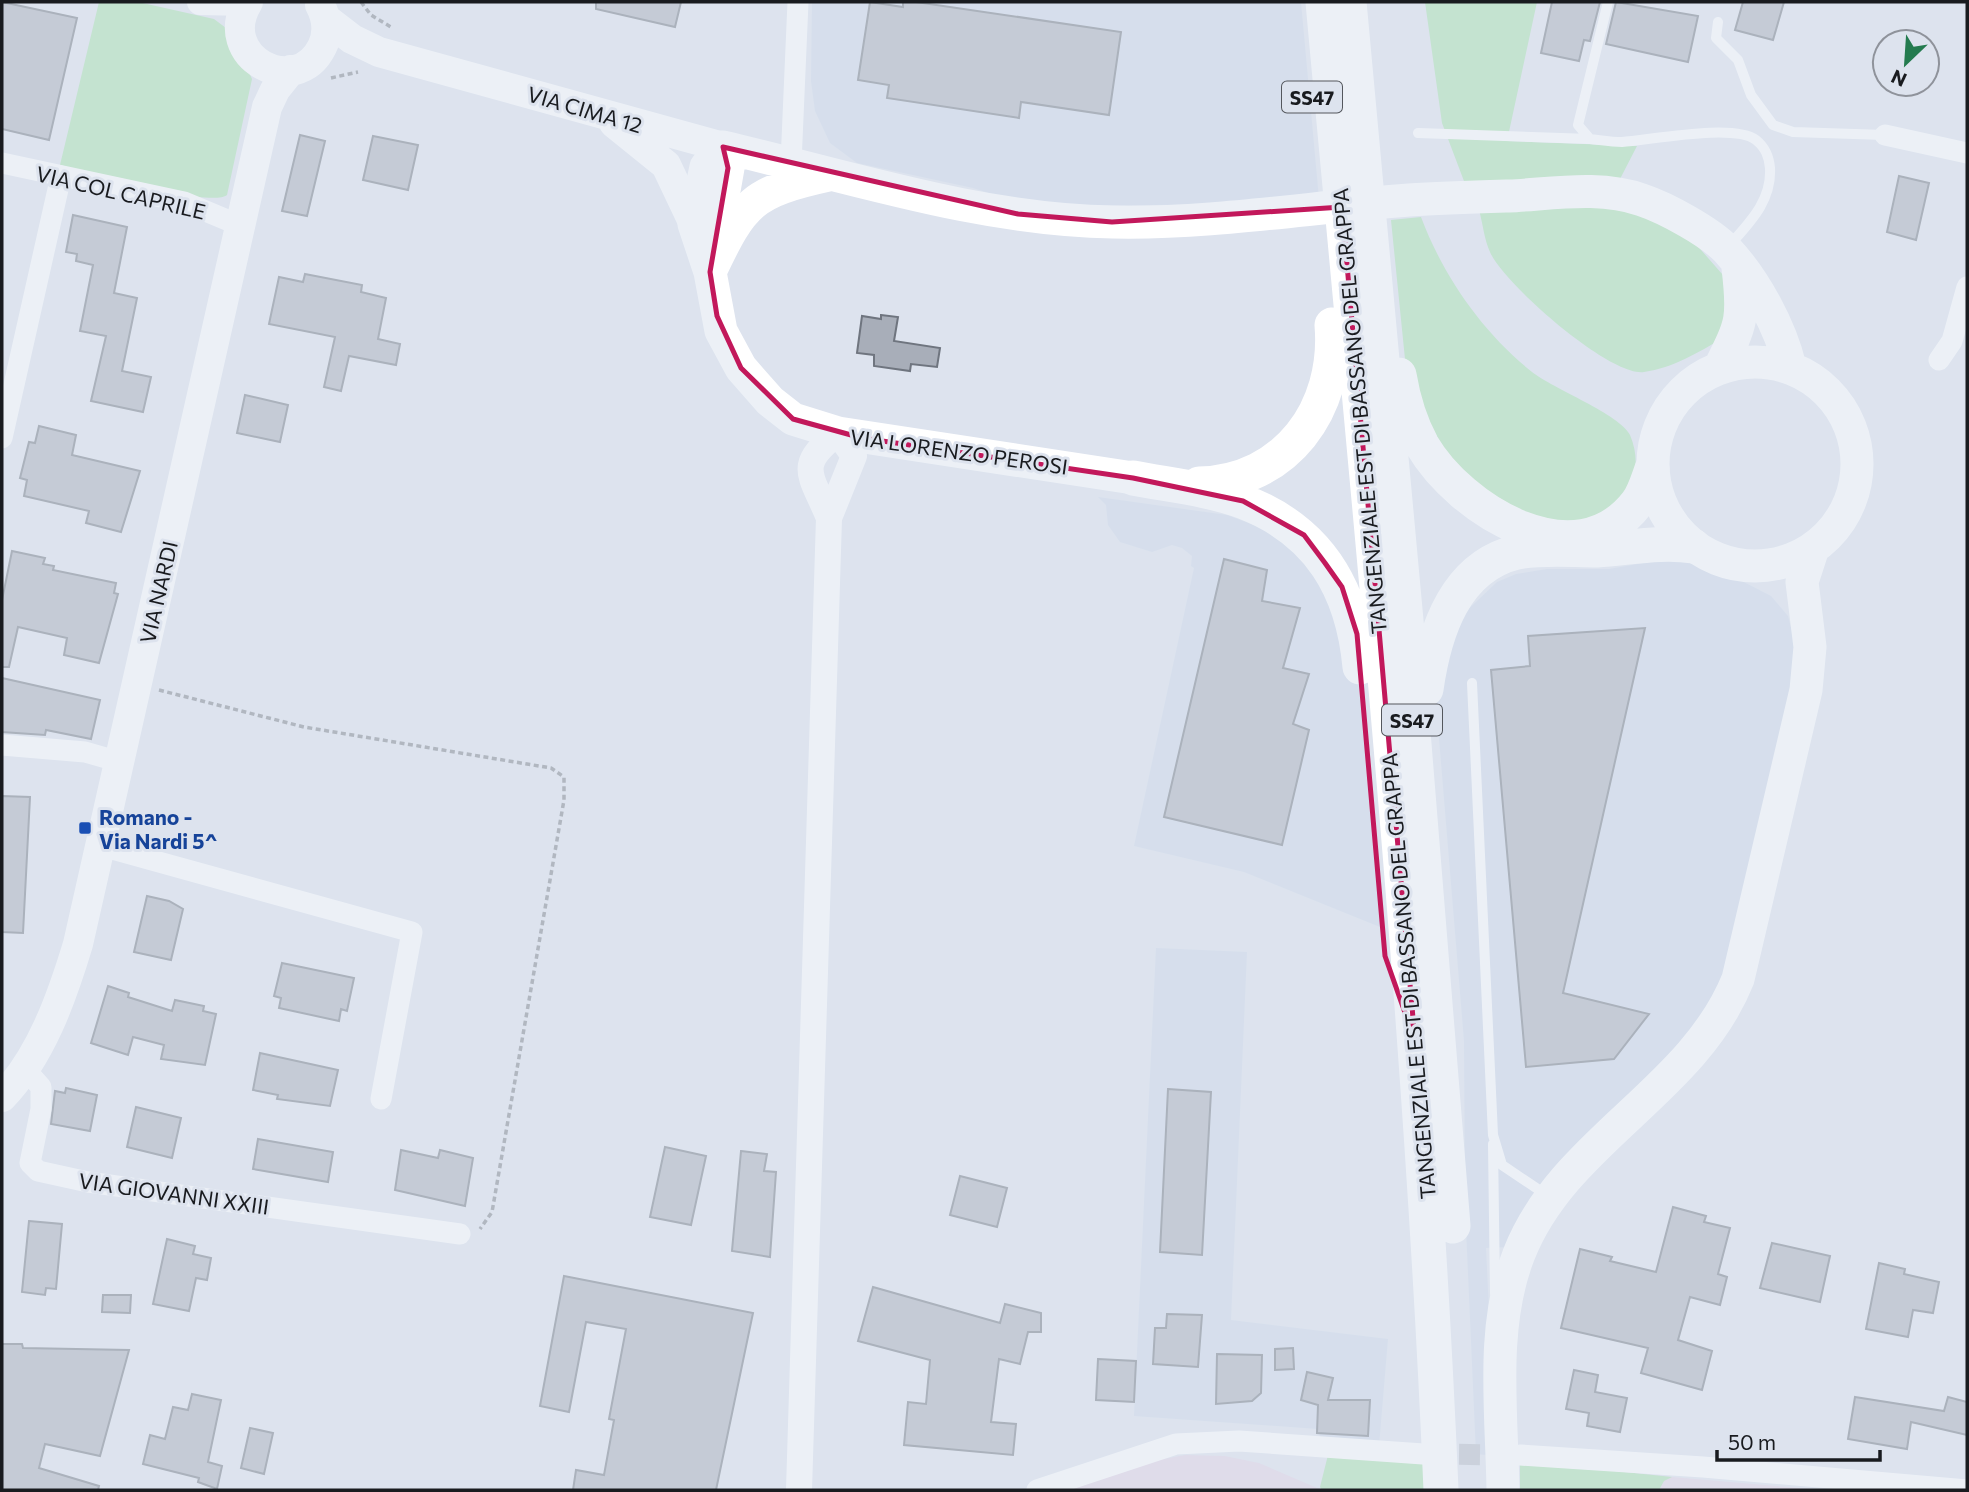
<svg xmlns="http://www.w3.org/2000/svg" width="1969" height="1492" viewBox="0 0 1969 1492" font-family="Commissioner,sans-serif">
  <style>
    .commercial { fill: #e2d3e5 }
    .built { fill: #ced8e9 }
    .green { fill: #a6e2aa }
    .building { fill: #a8aeb9; stroke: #6f757f; stroke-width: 2 }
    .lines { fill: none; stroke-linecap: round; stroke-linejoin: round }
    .minor-tunnel { stroke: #b6bbc5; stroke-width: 21; stroke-dasharray: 21 10; stroke-linecap: butt }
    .path { stroke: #7c8088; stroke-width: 3.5; stroke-dasharray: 5 3.5; stroke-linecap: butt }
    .service { stroke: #fff; stroke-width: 10 }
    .minor { stroke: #fff; stroke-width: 21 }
    .tertiary { stroke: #fff; stroke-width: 26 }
    .secondary { stroke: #fff; stroke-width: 30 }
    .primary { stroke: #fff; stroke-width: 33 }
    .trunk { stroke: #fff; stroke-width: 35 }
    .marked { fill: none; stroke: #c2185b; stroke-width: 5; stroke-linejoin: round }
    .transit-dot { fill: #1a4fb4; stroke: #dde3ee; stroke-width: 2.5 }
    .labels { text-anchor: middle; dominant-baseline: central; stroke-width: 6; stroke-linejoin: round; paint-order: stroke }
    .shield { fill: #dde3ee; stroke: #54575d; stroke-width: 2 }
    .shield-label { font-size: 19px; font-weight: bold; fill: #191b1f }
    .street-label { font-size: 21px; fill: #191b1f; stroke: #dde3ee }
    .transit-label { font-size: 21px; font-weight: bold; fill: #164399; stroke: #dde3ee; text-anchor: start }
  </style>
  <rect width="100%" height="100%" fill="#dde3ee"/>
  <!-- commercial -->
  <path class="commercial" d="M1185,1455L1225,1456L1259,1463L1322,1490H1066L1153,1461Z
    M1520,1461L1672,1477L1823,1490H1520Z"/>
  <!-- built -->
  <path class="built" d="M812,2H1301L1319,199L1265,204L1030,206L973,188L857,163L830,143L815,111L811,81Z
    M1098,497L1227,515L1262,528L1292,546L1317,570L1357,666L1380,927L1244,872L1134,846L1194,568L1191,566L1192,556L1182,548L1172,545L1152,552L1120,542L1108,525L1106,505Z
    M1666,559H1699L1771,596L1788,616L1798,655L1734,957L1713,1005L1509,1247L1486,1248L1496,1456L1476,1454L1465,1206L1464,1041L1436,702L1457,620L1497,582L1516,574L1547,569H1609Z
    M1156,948L1247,952L1231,1320L1388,1339L1379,1446L1320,1437L1318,1429L1134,1416Z"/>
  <!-- green -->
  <path class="green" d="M99,2H138L214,19L230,31L252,79L227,195C210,208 87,172 60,165Z
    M1425,2H1537L1507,141L1637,146L1620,179L1467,189L1442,123Z
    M1622,202L1687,234L1730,283L1723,338C1699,352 1673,368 1644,372C1610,377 1503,283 1490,252C1484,239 1483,224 1479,210Z
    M1421,217C1443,276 1483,333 1532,372C1552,388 1621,415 1630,435C1642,463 1633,487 1621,512L1562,536L1443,464L1406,369L1391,220Z
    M1329,1451L1423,1459L1430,1490H1322L1320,1487Z
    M1520,1461L1672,1477L1664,1481L1659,1490H1520Z"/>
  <!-- building -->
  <path class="building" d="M2,2L77,18L49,140L2,129Z
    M596,2H681L675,27L596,9Z
    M870,2L903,7V2H916L1121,32L1109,115L1021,102L1019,118L887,98L889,85L858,80Z
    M1552,2H1600L1590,41L1584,40L1579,61L1541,53Z
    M1616,2L1698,16L1688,62L1606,44Z
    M1743,2H1784L1773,40L1735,30Z
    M300,135L325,141L307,216L282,211Z
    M373,136L418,145L408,190L363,180Z
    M1899,176L1929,183L1916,240L1887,232Z
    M73,215L127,227L114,293L137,298L122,371L151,377L143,412L91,401L106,336L80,331L93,265L76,261L77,254L66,252Z
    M305,274L362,285L361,292L386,298L378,339L400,344L396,365L349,356L341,391L324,387L335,337L269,324L279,277L303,282Z
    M881,315L898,317L894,341L940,348L937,367L911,364L910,371L874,366V355L857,353L862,316L881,319Z
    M245,395L288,405L280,442L237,433Z
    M39,426L76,435L72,455L140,471L121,532L86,523L89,511L24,496L27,480L20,478L29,442L35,443Z
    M12,551L45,558L43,564L54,566L53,570L116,583L114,593L118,594L99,663L64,655L67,638L18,627L9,667H2V600Z
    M1224,559L1267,570L1262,601L1300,608L1283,668L1309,674L1293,724L1309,730L1282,845L1164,817Z
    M1645,628L1563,993L1649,1014L1614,1059L1526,1067L1491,670L1530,666L1528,636Z
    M2,678L100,700L91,739L46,730L45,735L2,732Z
    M2,796L30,797L23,933L2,932Z
    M147,896L169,901L183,909L171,960L134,952Z
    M282,963L354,978L347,1011L341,1009L339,1021L279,1008L281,998L274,996Z
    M108,986L129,993L128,997L172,1011L175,1000L204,1006L203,1011L216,1014L205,1065L161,1059L164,1045L133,1037L128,1055L91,1043Z
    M260,1053L338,1070L330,1106L277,1099L278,1095L253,1090Z
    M66,1088L97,1095L90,1131L51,1124L55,1091L65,1093Z
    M1168,1089L1211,1092L1202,1255L1160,1252Z
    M136,1107L181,1118L172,1158L127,1147Z
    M258,1139L333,1152L328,1182L253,1169Z
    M665,1147L706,1156L691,1225L650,1217Z
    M401,1150L438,1158L440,1150L473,1158L465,1206L395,1190Z
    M741,1151L767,1154L764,1171L776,1172L770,1257L732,1251Z
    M960,1176L1007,1188L997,1227L950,1215Z
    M1673,1207L1706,1216L1704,1222L1730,1228L1718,1274L1727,1277L1720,1305L1690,1297L1678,1340L1712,1351L1702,1390L1641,1373L1648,1348L1561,1328L1580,1249L1612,1257L1610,1261L1656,1272Z
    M29,1221L62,1224L56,1289L46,1288L45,1295L22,1292Z
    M167,1239L195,1246L193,1254L211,1258L207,1280L196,1278L189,1311L153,1304Z
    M1772,1243L1830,1256L1820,1302L1760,1288Z
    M1879,1263L1905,1269L1904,1274L1939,1282L1933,1313L1913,1310L1908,1337L1866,1329Z
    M564,1276L753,1313L716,1490H573L576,1470L604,1475L614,1420L609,1419L626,1329L586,1322L569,1412L540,1406Z
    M873,1287L1000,1323L1005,1304L1041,1313V1332H1028L1020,1364L999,1359L991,1422L1016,1424L1013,1455L904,1445L908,1402L926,1404L930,1360L858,1341Z
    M103,1295H131L130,1313L102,1312Z
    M1167,1314L1202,1315L1198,1367L1153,1364L1155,1328H1166Z
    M2,1344H22L23,1348L129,1350L100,1456L45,1444L39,1468L99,1486L98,1490H2Z
    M1293,1348L1294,1369L1275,1370V1349Z
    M1217,1354L1262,1355L1261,1393L1252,1401L1216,1404Z
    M1098,1359L1136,1361L1134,1402L1096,1400Z
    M1574,1370L1598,1375L1595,1392L1627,1398L1620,1432L1587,1426L1589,1413L1566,1409Z
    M1307,1372L1333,1378L1328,1400H1370L1368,1436L1317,1433L1318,1405L1301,1400Z
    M192,1394L221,1400L208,1462L222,1466L217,1489L198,1482L199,1478L143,1464L150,1435L165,1439L173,1407L188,1410Z
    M1855,1397L1944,1411L1948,1397L1967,1402V1435L1911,1422L1907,1449L1848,1439Z
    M250,1428L273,1433L264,1474L241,1468Z"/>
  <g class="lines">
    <!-- minor-tunnel -->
    <path class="minor-tunnel" d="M1428,1454L1511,1455"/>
    <!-- path -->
    <path class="path" d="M361,2L371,15L391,27
      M331,78L358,72
      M159,690L304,727L551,768L564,777V800L492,1212L480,1229"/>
    <!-- service -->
    <path class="service" d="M1608,2L1578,125L1590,139C1600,140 1611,142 1622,142C1651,140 1734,123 1756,140C1766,148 1769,157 1770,168C1772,202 1748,224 1728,247
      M1718,22L1716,38L1738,60L1751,95L1773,125L1793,132L1885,135
      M1418,133L1590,139
      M1472,683L1493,1135L1502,1165L1548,1196
      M1493,1144L1495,1293"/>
    <!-- minor -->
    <path class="minor" d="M1885,135L1967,153
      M2,163L184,202L239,225
      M791,163L798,2
      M1939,360L1952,341L1967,287
      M2,438L61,176
      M2,745L85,752L120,762
      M101,846L412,932L381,1099
      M24,1068L41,1087V1109L30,1163L38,1171L88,1182L460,1234
      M1520,1455L1703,1467L1967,1490
      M1037,1490L1176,1444L1239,1441L1423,1454"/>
    <!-- tertiary -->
    <path class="tertiary" d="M200,2L247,3
      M799,1490L829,518L854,456L838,433C795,466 811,474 829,518"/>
    <!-- secondary -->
    <path class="secondary" d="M248,2C214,57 296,100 322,47C329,33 327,18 320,5
      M326,19L352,39L379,52L723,147
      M614,123L666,165L694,224
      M2,1097C41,1057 62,997 78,944L267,107L275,90L291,70"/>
    <!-- primary -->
    <path class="primary" d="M723,147C851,177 981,220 1113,222C1212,224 1311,207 1409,200C1442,198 1476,197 1509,196C1552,194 1600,185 1642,200C1666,208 1710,232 1727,250C1755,280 1781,328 1790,367
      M723,147L706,167L694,224L710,272L721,331L741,368L770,401L793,419L838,433L1133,478
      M715,242L728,168L723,147
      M710,272C743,202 752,192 829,175
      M1653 464a102 102 0 1 1 204 0a102 102 0 1 1-204 0Z
      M1720,367C1742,323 1744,318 1738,268
      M1503,1490C1502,1414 1490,1327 1519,1254C1563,1141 1693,1092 1738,979L1806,690L1810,647L1802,582L1813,548"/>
    <!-- trunk -->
    <path class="trunk" d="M1323,2C1368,497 1420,993 1441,1490
      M1349,2L1410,664L1413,732L1453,1226
      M1399,375C1403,399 1410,423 1422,445C1460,510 1576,582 1637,503C1644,494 1648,480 1652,469
      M1133,478C1169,485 1210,489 1244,502C1319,531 1353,589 1360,667
      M1199,484C1286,482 1339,409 1332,325
      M1426,689C1434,633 1454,567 1517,552C1542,547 1572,550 1597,550C1629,548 1662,541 1693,546"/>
  </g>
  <!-- marked area -->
  <path d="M0 0H1969V1492H0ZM723,147L1018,214L1112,222L1342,207L1415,1041L1385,956L1357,634L1342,587L1325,563L1304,535L1243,501L1133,478L862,438L793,419L741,368L717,316L710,272L728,168Z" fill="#dde3ee" fill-opacity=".55" fill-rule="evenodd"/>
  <path class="marked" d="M723,147L1018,214L1112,222L1342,207L1415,1041L1385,956L1357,634L1342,587L1325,563L1304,535L1243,501L1133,478L862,438L793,419L741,368L717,316L710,272L728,168Z"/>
  <!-- markers -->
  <rect class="transit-dot" x="78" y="821" width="14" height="14" rx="3.5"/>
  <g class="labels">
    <!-- shield labels -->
    <g class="shield">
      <rect x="1282" y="81.5" width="60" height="31" rx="5"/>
      <rect x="1382" y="704.5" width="60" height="31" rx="5"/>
    </g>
    <g class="shield-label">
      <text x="1312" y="97">SS47</text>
      <text x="1412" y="720">SS47</text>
    </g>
    <!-- street labels -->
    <g class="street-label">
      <text transform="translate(585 109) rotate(16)">VIA CIMA 12</text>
      <text transform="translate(121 192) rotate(13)">VIA COL CAPRILE</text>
      <text transform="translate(1359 411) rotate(-95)">TANGENZIALE EST DI BASSANO DEL GRAPPA</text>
      <text transform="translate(959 451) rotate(8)">VIA LORENZO PEROSI</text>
      <text transform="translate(158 592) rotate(-77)">VIA NARDI</text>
      <text transform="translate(1408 976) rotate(-95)">TANGENZIALE EST DI BASSANO DEL GRAPPA</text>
      <text transform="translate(174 1193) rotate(8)">VIA GIOVANNI XXIII</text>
    </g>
    <!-- transit labels -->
    <g class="transit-label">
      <text x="99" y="816">Romano -<tspan x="99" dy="24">Via Nardi 5^</tspan></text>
    </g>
  </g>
  <!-- border -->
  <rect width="1969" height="1492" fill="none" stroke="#191b1f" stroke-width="7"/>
  <!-- north arrow -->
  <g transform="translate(1906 63) rotate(205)"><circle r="33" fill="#dde3ee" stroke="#8f939b" stroke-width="2"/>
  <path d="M0-5L12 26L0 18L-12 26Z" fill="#247b4f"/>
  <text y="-10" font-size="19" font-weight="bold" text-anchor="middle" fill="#191b1f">N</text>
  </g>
  <!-- scale -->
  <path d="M1717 1450v10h163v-10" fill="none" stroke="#191b1f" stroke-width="3.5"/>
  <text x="1728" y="1450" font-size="21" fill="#191b1f" stroke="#dde3ee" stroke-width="5" paint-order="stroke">50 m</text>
</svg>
